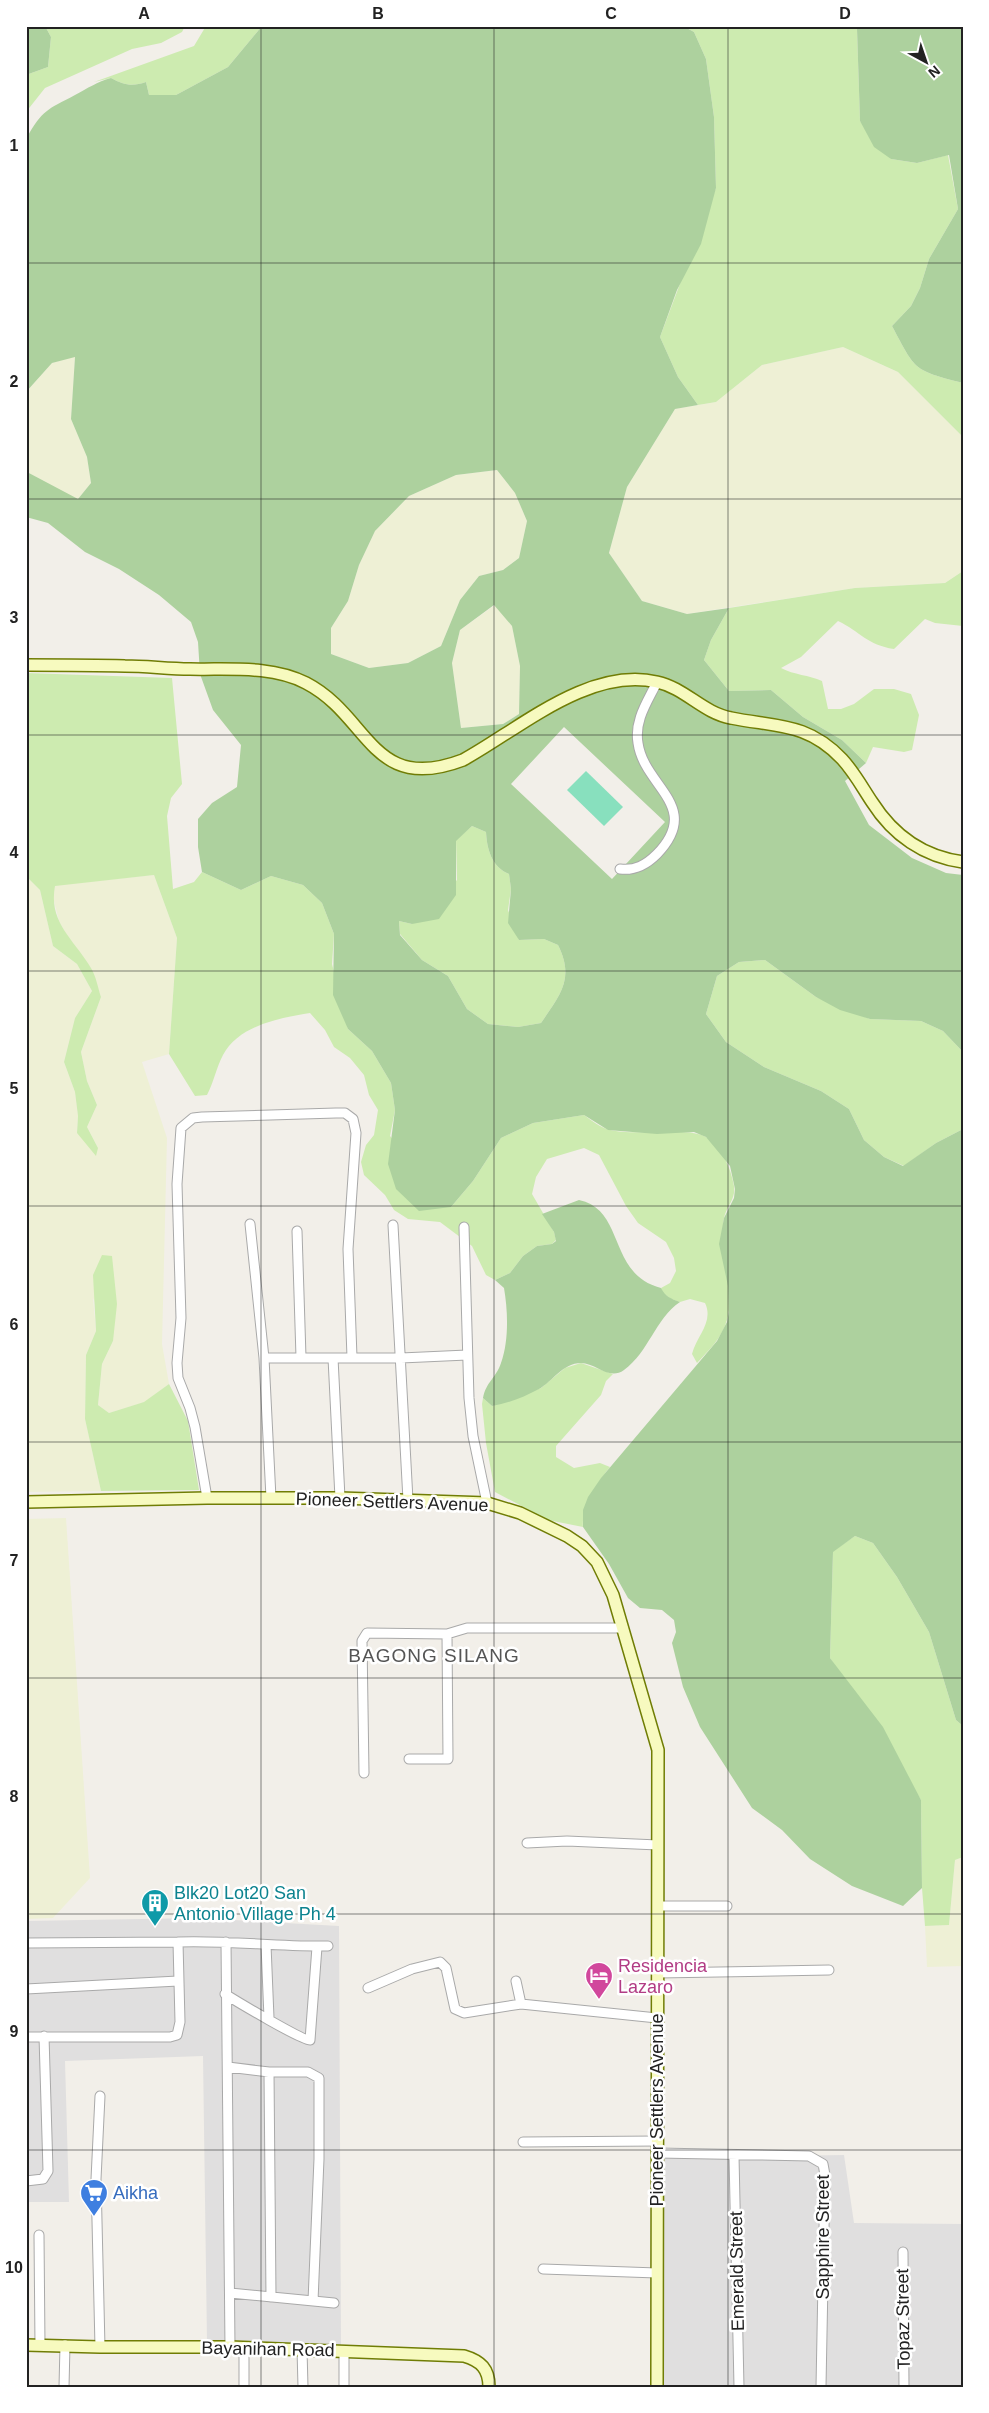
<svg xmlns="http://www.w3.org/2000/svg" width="989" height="2413" viewBox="0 0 989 2413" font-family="Helvetica,sans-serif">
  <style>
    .residential { fill: #e0dfdf }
    .farmland { fill: #eef0d5 }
    .grass { fill: #cdebb0 }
    .forest { fill: #add19e; fill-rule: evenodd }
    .pitch { fill: #88e0be }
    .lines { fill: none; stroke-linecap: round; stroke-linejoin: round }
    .street-casing { stroke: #a9a9a9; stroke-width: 11 }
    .secondary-casing { stroke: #707d05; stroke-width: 14 }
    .street { stroke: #fff; stroke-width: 9 }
    .secondary { stroke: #f7fabf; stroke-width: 11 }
    .grid { fill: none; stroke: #222; stroke-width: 1; stroke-opacity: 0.55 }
    .labels { text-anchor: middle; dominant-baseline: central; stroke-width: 5; stroke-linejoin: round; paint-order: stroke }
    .street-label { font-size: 18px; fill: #222; stroke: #fff }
    .culture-label { font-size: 18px; fill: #0d838f; stroke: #fff; text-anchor: start }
    .hotel-label { font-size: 18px; fill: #b23c85; stroke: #fff; text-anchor: start }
    .shop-label { font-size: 18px; fill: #366cbe; stroke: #fff; text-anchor: start }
    .neighbourhood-label { font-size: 19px; letter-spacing: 1px; fill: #555; stroke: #fff }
    .neatline { fill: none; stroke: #222; stroke-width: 2 }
    .grid-label { font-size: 16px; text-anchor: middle; font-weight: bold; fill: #222 }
  </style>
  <rect width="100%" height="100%" fill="#f2efe9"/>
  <!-- residential -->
  <path class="residential" d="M199,1918L339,1926L341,2346L207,2342L203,2056L65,2061L69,2202H26V1921Z
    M844,2155L854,2223L963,2224V2387H664L662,2158Z"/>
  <!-- farmland -->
  <path class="farmland" d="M843,347L898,372L963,437V571L945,583L855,588L687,614L642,601L609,553L627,487L675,409L716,402L762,365Z
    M75,356L71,419L87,457L91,483L78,499L62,492L27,472L26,469V392L52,363Z
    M497,470L515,493L527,521L519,558L503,570L479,576L460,600L441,646L408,663L369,668L331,654V628L348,601L359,565L375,531L409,496L456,475Z
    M495,605L512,626L520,666L519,714L503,724L461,728L452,663L460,630Z
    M154,875L177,938L169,1054L142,1062L167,1138L162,1344L169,1384L145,1402L109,1413L98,1405L102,1364L113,1341L93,1298L96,1331L86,1355L85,1419L101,1491L26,1492V876L40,890L53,946L77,964L92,991L75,1018L64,1062L75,1092L78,1116L77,1133L98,1148L87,1127L97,1105L87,1081L81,1052L101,997L91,968L71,943L59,921L53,897L55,885Z
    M66,1518L90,1878L53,1918L26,1919V1519Z
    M963,1857V1966L927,1967L925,1926L949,1925L955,1860Z"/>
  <!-- grass -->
  <path class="grass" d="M45,26H185L182,32L161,43L132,49L45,88L26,112V75L48,67L51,37Z
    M206,26H262L228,67L176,95H149L146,82C132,87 124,85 111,78L94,82L194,46Z
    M683,26H854L857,29L860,121L891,159L917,163L948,155L958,209L929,259L920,288L911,306L892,326C916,371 913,370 963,383V437L898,372L843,347L762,365L716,402L698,405L678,377L660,337L716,188L714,117L706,59L694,32Z
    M963,571V626L935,623L925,619L894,649C867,645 861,632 838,621L801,657L781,668C794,675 809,675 822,681L828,709H841L854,704L874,689H894L911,694L919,715L912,750L904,752L873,747L866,763L842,740L803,717L771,690L729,691L704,660L711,640L729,608L855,588L945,583Z
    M26,673L172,678L182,784L171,798L167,816L173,889L194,882L202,872L241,890L271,876L303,885L322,903L334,934L332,964L348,1029L372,1051L391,1083L395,1110L390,1136L451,1207L473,1181L501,1138L533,1123L584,1115C591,1120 601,1128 610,1130C634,1136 686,1127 704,1136C721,1145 731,1168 734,1186C736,1199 726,1207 724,1218C718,1248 736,1292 727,1320C722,1338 709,1350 697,1363L692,1354C697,1335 714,1322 705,1303L690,1299L680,1302L671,1299L663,1293L661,1288L670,1283L676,1271L674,1258L666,1242L638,1223L626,1206L599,1155L584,1148L547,1159L536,1177L532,1194L554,1232L556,1240L552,1244L537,1246L523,1256L510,1273L495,1280L486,1275L472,1246L440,1222L408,1219L394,1210L385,1195L364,1175L361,1162L366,1145L374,1135L378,1110L369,1095L364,1075L350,1058L334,1047L325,1030L310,1013C280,1018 239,1025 223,1055C216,1068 214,1082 207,1095L195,1096L169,1054L177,938L154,875L55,886C48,923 75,940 91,968C96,976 98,988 101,997L81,1052L87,1081L97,1105L87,1127L98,1148L96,1156L77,1133L78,1116L75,1092L64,1062L75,1018L92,991L77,964L53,946L40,890L26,876Z
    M472,826L486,832C487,850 492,867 509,874L511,889L508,910L519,940L544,939L558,945C575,979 560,995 541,1023L518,1027L488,1024L467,1009L448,976L422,960L400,934L399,921L412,924L457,880L456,840Z
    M765,960L816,997L870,1019L921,1021L943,1031L963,1052V1129L936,1143L904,1166L884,1157L864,1140L849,1109L821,1091L764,1067L726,1042L706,1014L717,976L739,962Z
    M102,1255L112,1256L117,1304L113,1341L102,1364L98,1405L109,1413L144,1402L169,1384L188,1421L199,1490L101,1491L85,1419L86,1355L96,1331L93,1275Z
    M581,1363L613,1374L606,1381L601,1395L556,1446V1457L574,1468L600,1463L610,1467C599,1480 581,1510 583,1527L548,1520L495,1492L486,1443L482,1404L483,1398L492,1406L541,1388L565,1368Z
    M855,1536L873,1543L897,1577L929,1632L956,1720L963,1726V1857L955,1860L949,1925L925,1926L922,1888L921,1800L830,1658L833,1551Z"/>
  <!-- forest -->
  <path class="forest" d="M26,26H45L51,37L48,67L26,75Z
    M262,26H683L694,32L706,59L714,117L716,188L701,244L677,290L660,337L678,377L698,405L675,409L627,487L609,553L642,601L687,614L729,608L711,640L704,660L729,691L771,690L803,717L842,740L866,763L845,781L869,825L912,858L946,873L963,875V1052L943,1031L921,1021L870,1019L840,1010L816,997L765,960L739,962L717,976L706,1014L726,1042L764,1067L821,1091L849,1109L864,1140L884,1157L903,1166L936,1143L963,1129V1726L956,1720L929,1632L897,1577L873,1543L855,1536L833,1552L830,1658L883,1727L921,1800L922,1888L903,1906L852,1886L810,1859L782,1830L752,1808L700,1727L683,1687L672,1643L676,1632L674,1620L662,1610L640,1608L628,1598L609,1564L583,1527V1510L588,1497L601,1478L717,1341L727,1322L729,1312L728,1286L719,1244L724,1218L734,1198L735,1189L730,1166L706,1137L694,1132L657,1134L608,1130L584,1115L533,1123L501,1138L473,1181L451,1207L419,1211L396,1189L388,1164L395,1110L391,1083L372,1051L348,1029L333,995L334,934L322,903L303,885L271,876L241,890L202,872L198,847V819L212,803L237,787L241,745L213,710L200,674L198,642L191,622L159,595L119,569L85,552L48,523L26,517V469L27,472L78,499L91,483L87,457L71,419L75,357L52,363L26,392V139C43,109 47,110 75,95C88,88 97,82 111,78C124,85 132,87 146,82L149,95H176L228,67ZM497,470L515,493L527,521L519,558L503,570L479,576L460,600L441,646L408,663L369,668L331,654V628L348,601L359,565L375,531L409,496L456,475ZM494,605L512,626L520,666L519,714L503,724L461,728L452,663L460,630ZM564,727L665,822L612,879L511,784ZM472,826L486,832C487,850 492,867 509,874L511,889L508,923L519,940L544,939L558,945C575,979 560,995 541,1023L518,1027L488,1024L467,1009L448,976L422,960L400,935L399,921L412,924L439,919L456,895V841Z
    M854,26H963V383C913,370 916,371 892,326L911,306L920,288L929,259L958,209L949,155L917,163L891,159L874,147L860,121L857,29Z
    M579,1200C626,1210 607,1274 661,1288C665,1296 671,1299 680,1302C655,1319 649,1352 624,1370C609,1381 596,1363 581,1363C563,1363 553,1381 539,1389C524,1397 509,1403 492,1406L483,1398C486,1382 496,1378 501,1363C509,1341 508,1311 504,1288L495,1280L510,1273L523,1256L537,1246L552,1244L556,1241L554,1232L542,1214Z"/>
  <!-- pitch -->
  <path class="pitch" d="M586,771L623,807L604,826L567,790Z"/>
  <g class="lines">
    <defs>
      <path id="street" d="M620,869C635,871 646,865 657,854C703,806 644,787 638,743C634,720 648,701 657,682
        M250,1224L264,1358L271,1498
        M393,1225L408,1500
        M464,1227L469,1398L473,1436L487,1503
        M297,1231L301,1357
        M264,1358H401L467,1355
        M333,1358L340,1498
        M207,1498L195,1427L190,1408L178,1378L177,1363L181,1318L177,1184L181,1128L193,1118L202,1117L336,1113H345L353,1119L356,1133L348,1249L352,1357
        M409,1759H448L447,1634
        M364,1773L362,1641L367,1633L447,1634L467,1628H623
        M527,1843L567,1841L658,1845
        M658,1906H727
        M178,1942C228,1940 278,1947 328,1946
        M226,1942L230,2347
        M26,1943L178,1942L180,2022L177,2035L170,2037H26
        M266,1945L269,2018
        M658,1973L829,1970
        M368,1988L412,1969L440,1962L446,1968L455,2009L464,2013L521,2004L516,1981
        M26,1989L178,1981
        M225,1994C236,2001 303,2041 310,2040L317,1947
        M521,2004L657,2018
        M228,2067L269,2072H308L319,2078V2159L313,2301
        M269,2072L271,2297
        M523,2142L658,2141
        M658,2153L809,2156L823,2164L825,2175L821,2387
        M734,2156L739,2387
        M26,2181L43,2179L48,2171L44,2036
        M39,2235L40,2345
        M903,2252L904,2387
        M543,2269L657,2273
        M230,2293L334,2303
        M100,2347L96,2179L100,2096
        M302,2349L303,2387
        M344,2351V2387
        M64,2387L65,2345
        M244,2387V2348"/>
      <path id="secondary" d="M26,665C59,665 92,665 125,666C147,666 168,669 190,669C228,670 271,665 306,683C370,716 371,795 463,760C518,730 589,666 657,682C685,688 703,713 731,718C775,727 807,722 842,759C854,772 862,787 872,802C893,835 924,857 963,862
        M26,1502L207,1498H340L487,1503L520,1513L567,1536L582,1546L597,1562L613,1595L658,1750L657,2387
        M26,2345L100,2347H230L464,2356C481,2361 489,2369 489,2387"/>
    </defs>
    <!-- street casing -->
    <use href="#street" class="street-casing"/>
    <!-- secondary casing -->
    <use href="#secondary" class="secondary-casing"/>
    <!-- street -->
    <use href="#street" class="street"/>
    <!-- secondary -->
    <use href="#secondary" class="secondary"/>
  </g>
  <!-- grid -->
  <path class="grid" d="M261,26V2387M494,26V2387M728,26V2387M26,263H963M26,499H963M26,735H963M26,971H963M26,1206H963M26,1442H963M26,1678H963M26,1914H963M26,2150H963"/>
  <!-- icons -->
  <defs>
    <symbol id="building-pin" viewBox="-11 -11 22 30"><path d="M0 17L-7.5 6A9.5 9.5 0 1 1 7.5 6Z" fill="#0f9aa8" stroke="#fff"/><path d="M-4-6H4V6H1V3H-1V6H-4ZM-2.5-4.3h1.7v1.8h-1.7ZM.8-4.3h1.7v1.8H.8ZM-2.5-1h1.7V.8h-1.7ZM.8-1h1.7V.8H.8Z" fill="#fff"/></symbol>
    <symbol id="hotel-pin" viewBox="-11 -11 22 30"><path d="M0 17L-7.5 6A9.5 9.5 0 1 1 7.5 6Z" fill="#d1479c" stroke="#fff"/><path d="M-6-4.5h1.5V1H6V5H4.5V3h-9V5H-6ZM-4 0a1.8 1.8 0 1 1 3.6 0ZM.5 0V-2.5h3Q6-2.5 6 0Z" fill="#fff"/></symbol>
    <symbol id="supermarket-pin" viewBox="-11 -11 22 30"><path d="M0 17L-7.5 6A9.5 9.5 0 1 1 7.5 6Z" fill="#3f7fe0" stroke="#fff"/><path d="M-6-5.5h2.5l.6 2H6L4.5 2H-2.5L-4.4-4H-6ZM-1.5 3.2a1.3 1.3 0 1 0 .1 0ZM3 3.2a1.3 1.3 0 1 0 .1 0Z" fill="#fff"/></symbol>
  </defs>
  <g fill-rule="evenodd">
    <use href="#building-pin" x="139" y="1887" width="32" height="43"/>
    <use href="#hotel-pin" x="583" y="1960" width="32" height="43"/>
    <use href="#supermarket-pin" x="78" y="2177" width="32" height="43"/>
  </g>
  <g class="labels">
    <!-- street labels -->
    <g class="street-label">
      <text transform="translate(392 1502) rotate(2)">Pioneer Settlers Avenue</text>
      <text transform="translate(657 2110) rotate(-90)">Pioneer Settlers Avenue</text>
      <text transform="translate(823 2237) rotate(-90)">Sapphire Street</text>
      <text transform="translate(737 2271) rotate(-91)">Emerald Street</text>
      <text transform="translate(903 2319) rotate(-91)">Topaz Street</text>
      <text transform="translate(268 2349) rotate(1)">Bayanihan Road</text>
    </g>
    <!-- culture labels -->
    <g class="culture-label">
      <text x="174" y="1893">Blk20 Lot20 San<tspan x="174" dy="21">Antonio Village Ph 4</tspan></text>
    </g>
    <!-- hotel labels -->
    <g class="hotel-label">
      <text x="618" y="1966">Residencia<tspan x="618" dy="21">Lazaro</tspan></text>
    </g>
    <!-- shop labels -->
    <g class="shop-label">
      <text x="113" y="2193">Aikha</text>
    </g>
    <!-- neighbourhood labels -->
    <g class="neighbourhood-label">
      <text x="434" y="1655">BAGONG SILANG</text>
    </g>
  </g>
  <!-- border -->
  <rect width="989" height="2413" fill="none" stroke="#ffffff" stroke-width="55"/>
  <!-- north arrow -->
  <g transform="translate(926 62) rotate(140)" stroke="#ffffff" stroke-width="4" paint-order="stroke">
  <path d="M0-4L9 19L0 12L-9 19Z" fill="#222222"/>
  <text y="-8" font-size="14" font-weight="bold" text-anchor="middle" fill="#222222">N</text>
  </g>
  <rect x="28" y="28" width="934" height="2358" class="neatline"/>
  <g class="grid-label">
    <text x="144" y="19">A</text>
    <text x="378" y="19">B</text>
    <text x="611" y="19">C</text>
    <text x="845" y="19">D</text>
    <text x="14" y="151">1</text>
    <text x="14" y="387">2</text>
    <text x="14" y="623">3</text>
    <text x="14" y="858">4</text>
    <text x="14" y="1094">5</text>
    <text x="14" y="1330">6</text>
    <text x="14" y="1566">7</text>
    <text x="14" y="1802">8</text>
    <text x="14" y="2037">9</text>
    <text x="14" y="2273">10</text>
  </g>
</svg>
